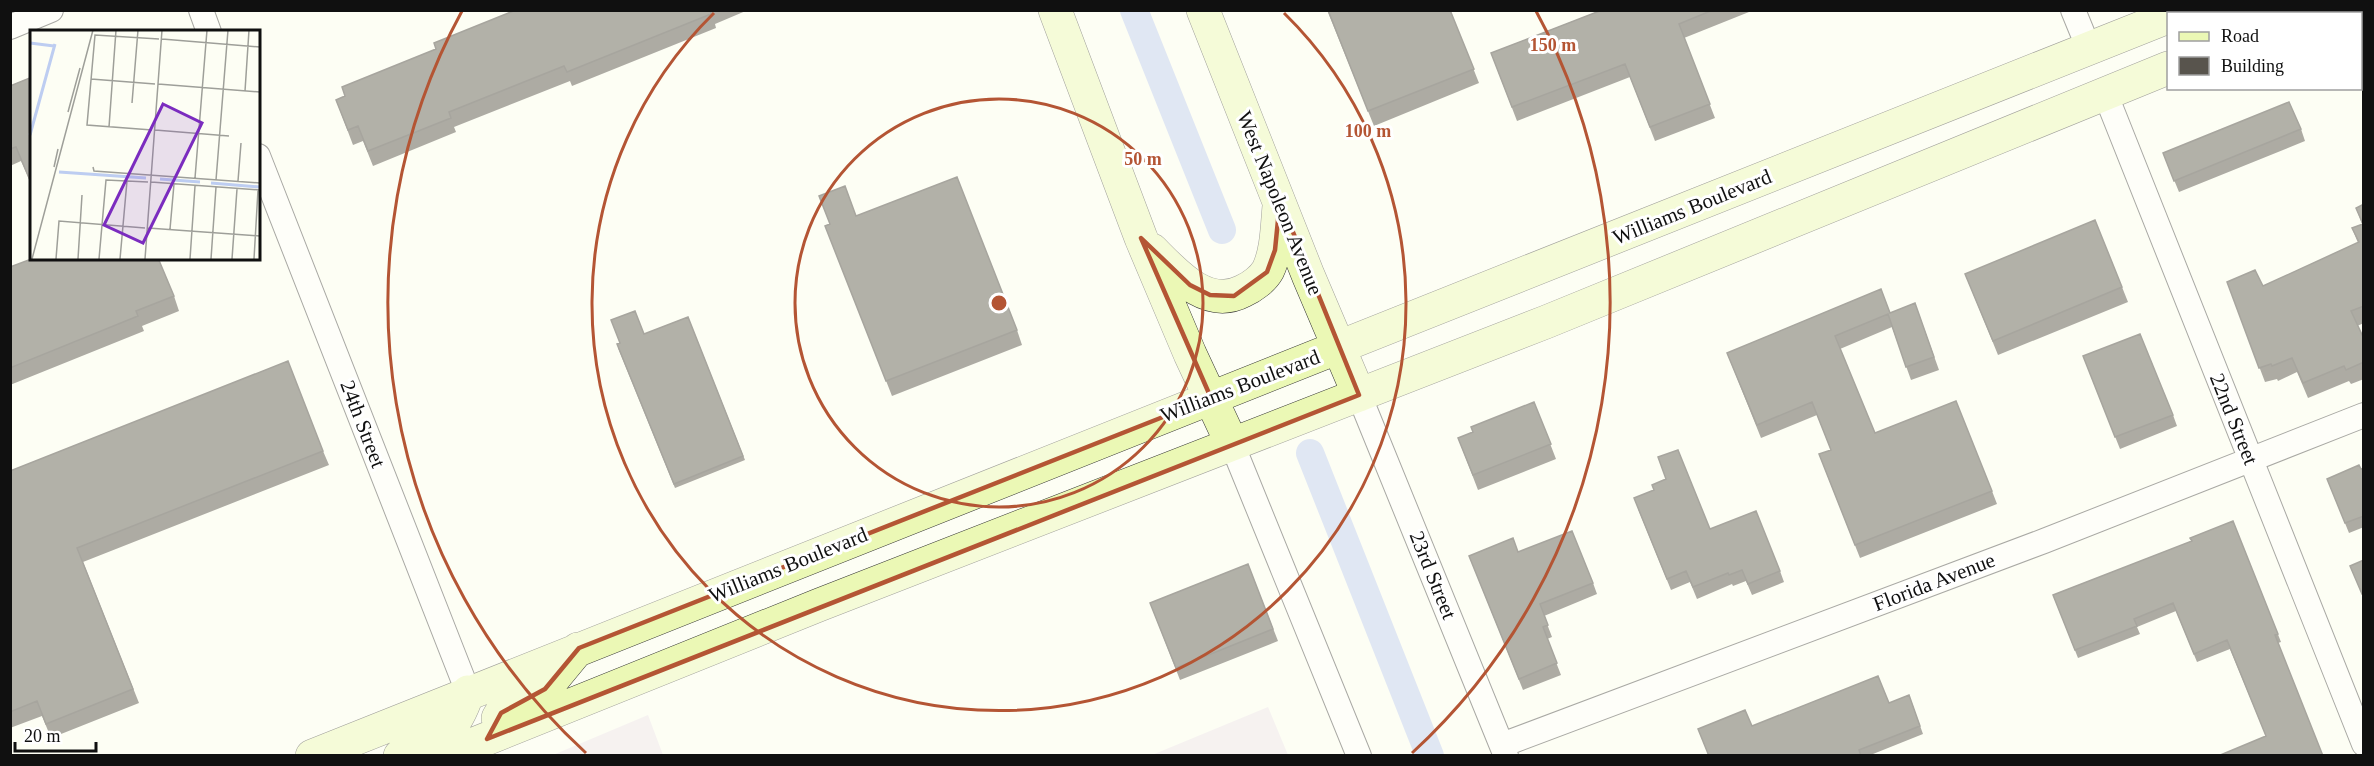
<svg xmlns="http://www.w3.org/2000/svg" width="2374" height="766" viewBox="0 0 2374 766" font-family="'Times New Roman',serif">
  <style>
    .industrial { fill: #ede5ec }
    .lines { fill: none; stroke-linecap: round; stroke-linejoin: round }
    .canal { stroke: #bdcdf1; stroke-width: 28 }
    .minor-casing { stroke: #434343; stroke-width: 26 }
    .secondary-casing { stroke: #323232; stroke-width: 34 }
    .minor { stroke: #fff; stroke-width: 24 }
    .secondary { stroke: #ebf8b5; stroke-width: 33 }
    .wall { fill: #4c4842 }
    .building { fill: #58544d; stroke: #3e3b36; stroke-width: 1.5 }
    .marked { fill: none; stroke: #b45534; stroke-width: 4.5; stroke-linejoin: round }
    .ring { fill: none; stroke: #b45534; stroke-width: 3 }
    .labels { text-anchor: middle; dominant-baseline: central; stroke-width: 6; stroke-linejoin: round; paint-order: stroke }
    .street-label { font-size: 21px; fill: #101010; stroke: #fff }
    .inset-river { fill: none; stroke: #bdcdf1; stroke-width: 3 }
    .inset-road { fill: none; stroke: #9e9f99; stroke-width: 1.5 }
    .view { fill: #7b2cbf; fill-opacity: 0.15; stroke: #7b2cbf; stroke-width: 3 }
    .inset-edge { fill: none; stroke: #101010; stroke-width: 3 }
    .centre { fill: #b45534; stroke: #fff; stroke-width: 3 }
    .ring-label { font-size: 18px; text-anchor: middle; font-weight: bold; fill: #b45534; stroke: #fff; stroke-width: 6; stroke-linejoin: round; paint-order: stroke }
  </style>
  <rect width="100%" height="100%" fill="#fdfef4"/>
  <!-- industrial -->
  <path class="industrial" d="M1268,707L1288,755H1152Z
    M648,715L663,755H553Z"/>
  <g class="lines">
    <!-- canal -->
    <path class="canal" d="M1134,10L1222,230
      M1310,453L1430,756"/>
    <defs>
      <path id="minor" d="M201,10L209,32
        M2073,10L2089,49
        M10,27L51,10
        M2105,93L2364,744
        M258,156L468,692
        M1359,395L1506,756
        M1232,444L1359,756
        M1502,745L2044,541L2364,415"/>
      <path id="secondary" d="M1055,10L1141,238L1190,354L1232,444
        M1203,10L1308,275L1359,395
        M2307,14L2314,10
        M1152,250C1176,274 1207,310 1243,291C1252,287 1263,279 1268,270C1277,251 1277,227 1279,206
        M498,718L501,713L545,689L578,649
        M312,756L2168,17
        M400,756C440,737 453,737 468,692
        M444,756L819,605L1546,322L2168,68"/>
    </defs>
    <!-- minor casing -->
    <use href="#minor" class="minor-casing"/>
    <!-- secondary casing -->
    <use href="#secondary" class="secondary-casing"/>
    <!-- minor -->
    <use href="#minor" class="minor"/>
    <!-- secondary -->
    <use href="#secondary" class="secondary"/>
  </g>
  <!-- wall -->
  <path class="wall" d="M516,10H748L715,24L716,28L572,86L570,81L454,127L456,132L373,166L363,141L353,145L336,100L345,96L436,49Z
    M1327,10H1450L1479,83L1374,126Z
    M1602,10H1754L1684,38L1715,118L1655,141L1630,77L1517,121L1491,53Z
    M32,77V186L21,161L10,166V86Z
    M2301,129L2305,141L2179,192L2163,153Z
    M819,196L856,216L1017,330L1022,345L892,396L831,240L830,224Z
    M2364,204V323L2357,326L2364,339V379L2351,384L2349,381L2308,398L2297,372L2278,381L2277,379L2265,382L2227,282L2263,286L2358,243L2352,228L2362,224L2356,208Z
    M10,267L174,296L179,311L142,326L144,331L10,385Z
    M1965,274L2122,287L2128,302L1998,355Z
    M1915,303L1939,370L1911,380L1892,327L1840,349L1875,433L1992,491L1997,504L1860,558L1824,467L1831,450L1817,415L1761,438L1727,353L1890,313Z
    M688,317L745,460L675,488L618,348L644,334Z
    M2083,356L2173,415L2177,426L2120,449Z
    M1534,402L1556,459L1478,490L1458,438L1473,432Z
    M323,451L329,465L83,562L139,703L51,738L42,716L10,728V471Z
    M2364,468V527L2349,533L2327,479Z
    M1638,509L1710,529L1780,571L1784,582L1752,595L1746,581L1733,586L1732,584L1697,599L1690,582L1671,590Z
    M2233,521L2281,642L2278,643L2266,736L2230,649L2197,662L2176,611L2137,627L2140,634L2078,658L2053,595L2192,541Z
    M1518,552L1593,583L1597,594L1544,616L1552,637L1547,639L1561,675L1523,690L1469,556Z
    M1248,564L1278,641L1180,680L1150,603Z
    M1909,695L1923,734L1868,756H1709L1752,726L1889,703Z"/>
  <!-- building -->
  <path class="building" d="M516,10H710L711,14L567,72L564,66L449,112L451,118L368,151L358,126L348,130L336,100L345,96L342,87L436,49L434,43Z
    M1328,10H1450L1474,69L1368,111Z
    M1602,10H1713L1679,24L1710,104L1650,127L1625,64L1512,107L1491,53Z
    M32,77V185L16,147L10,149V86Z
    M2289,102L2301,129L2174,181L2163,153Z
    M957,177L1017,330L886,381L825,226L830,224L819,196L845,186L856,216Z
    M2364,204V306L2351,311L2364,339V362L2346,370L2344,366L2303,383L2292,358L2272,366L2271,364L2259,368L2227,282L2255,270L2263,286L2359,242L2352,228L2363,224L2356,208Z
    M2095,220L2122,287L1993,341L1965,274Z
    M34,258H158L174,296L136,311L138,316L10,368V267Z
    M1881,289L1890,313L1915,303L1934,357L1906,367L1888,314L1835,336L1875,433L1956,401L1992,491L1855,545L1819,454L1831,450L1812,402L1757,425L1727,353Z
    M635,311L644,334L688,317L743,456L674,484L617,344L620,343L611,320Z
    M2140,334L2173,415L2115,437L2083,356Z
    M288,361L323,451L77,548L133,689L46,724L37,701L10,712V471Z
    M1534,402L1551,444L1473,475L1458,438L1473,432L1471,427Z
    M1678,450L1710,529L1756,511L1780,571L1748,584L1742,570L1729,575L1728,573L1693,587L1686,571L1667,579L1634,498L1654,490L1652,485L1666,479L1658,457Z
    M2359,465L2361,469L2364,468V516L2345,523L2327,479Z
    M2233,521L2278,634L2275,635L2323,756H2218L2266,736L2227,640L2194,654L2173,603L2134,619L2137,626L2075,650L2053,595L2192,541L2190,538Z
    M1572,531L1593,583L1540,604L1548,625L1543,627L1557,663L1519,679L1469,556L1513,538L1518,552Z
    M2364,560V593L2362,594L2350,566Z
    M1248,564L1273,629L1176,668L1150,603Z
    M1878,676L1889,703L1909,695L1920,726L1859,750L1861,756H1709L1698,729L1745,710L1752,726Z"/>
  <!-- marked area -->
  <path d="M0 0H2374V766H0ZM1280,200L1359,395L487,739L501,713L545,689L579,648L1211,398L1141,238L1190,285L1210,295L1234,296L1267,272L1275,250Z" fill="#fdfef4" fill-opacity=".55" fill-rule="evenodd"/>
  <path class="marked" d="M1280,200L1359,395L487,739L501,713L545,689L579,648L1211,398L1141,238L1190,285L1210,295L1234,296L1267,272L1275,250Z"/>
  <!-- distance rings -->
  <g class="ring">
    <circle cx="999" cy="303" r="204"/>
    <path d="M1284 13A407 407 0 1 1 714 13"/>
    <path d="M586 753A611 611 0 0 1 462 11M1536 11A611 611 0 0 1 1412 753"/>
  </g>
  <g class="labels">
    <!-- street labels -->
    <g class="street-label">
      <text transform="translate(1280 203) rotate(68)">West Napoleon Avenue</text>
      <text transform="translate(1692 207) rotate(-22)">Williams Boulevard</text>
      <text transform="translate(1240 386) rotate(-21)">Williams Boulevard</text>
      <text transform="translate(2234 419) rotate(68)">22nd Street</text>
      <text transform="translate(363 424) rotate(69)">24th Street</text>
      <text transform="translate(788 565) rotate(-22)">Williams Boulevard</text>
      <text transform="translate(1433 575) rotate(68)">23rd Street</text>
      <text transform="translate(1934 582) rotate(-21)">Florida Avenue</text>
    </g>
  </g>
  <!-- overview -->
  <g transform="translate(30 30)">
    <rect width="230" height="230" fill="#fdfef4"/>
    <path class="inset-river" d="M0,13L24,16M0,105L25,14M29,142L116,148M130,149L170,152M181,153L230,157"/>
    <path class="inset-road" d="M132,9L230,17M61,49L125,54M128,54L230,62M215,61L219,0M102,73L108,0M38,82L50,38M79,97L86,0M122,100L57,95L65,5L129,9M125,100L199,106M24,137L28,119M63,137L64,141L119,145M119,145L230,153M165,148L177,0M186,150L198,0M208,151L211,113M121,152L230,160M118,198L230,206M140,199L144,154M2,229L63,0M26,229L29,191L115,198M48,229L52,165M69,229L76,150L118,152M90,229L97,151M115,229L132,0M160,229L165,156M181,229L186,157M202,229L207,159M224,229L228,160"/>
    <path class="view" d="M133,74L172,93L113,213L74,195Z"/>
    <rect width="230" height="230" class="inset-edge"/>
  </g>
  <circle cx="999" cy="303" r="9" class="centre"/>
  <g class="ring-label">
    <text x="1553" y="51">150 m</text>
    <text x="1368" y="137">100 m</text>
    <text x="1143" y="165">50 m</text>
  </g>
  <!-- border -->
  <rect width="2374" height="766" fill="none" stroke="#101010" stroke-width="24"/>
  <!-- legend -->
  <rect x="2167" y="12" width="195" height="78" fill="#ffffff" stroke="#9f9f9f" stroke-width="1.5"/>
  <rect x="2179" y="32" width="30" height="9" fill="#ebf8b5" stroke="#9f9f9f" stroke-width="1.5"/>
  <text x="2221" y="42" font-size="18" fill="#101010">Road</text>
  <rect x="2179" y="57" width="30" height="18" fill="#58544d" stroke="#9f9f9f" stroke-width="1.5"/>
  <text x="2221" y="72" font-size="18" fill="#101010">Building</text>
  <!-- scale -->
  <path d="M15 742v9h81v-9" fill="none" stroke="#101010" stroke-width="3"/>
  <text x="24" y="742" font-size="18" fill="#101010" stroke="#ffffff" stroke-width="4.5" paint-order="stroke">20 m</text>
</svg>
